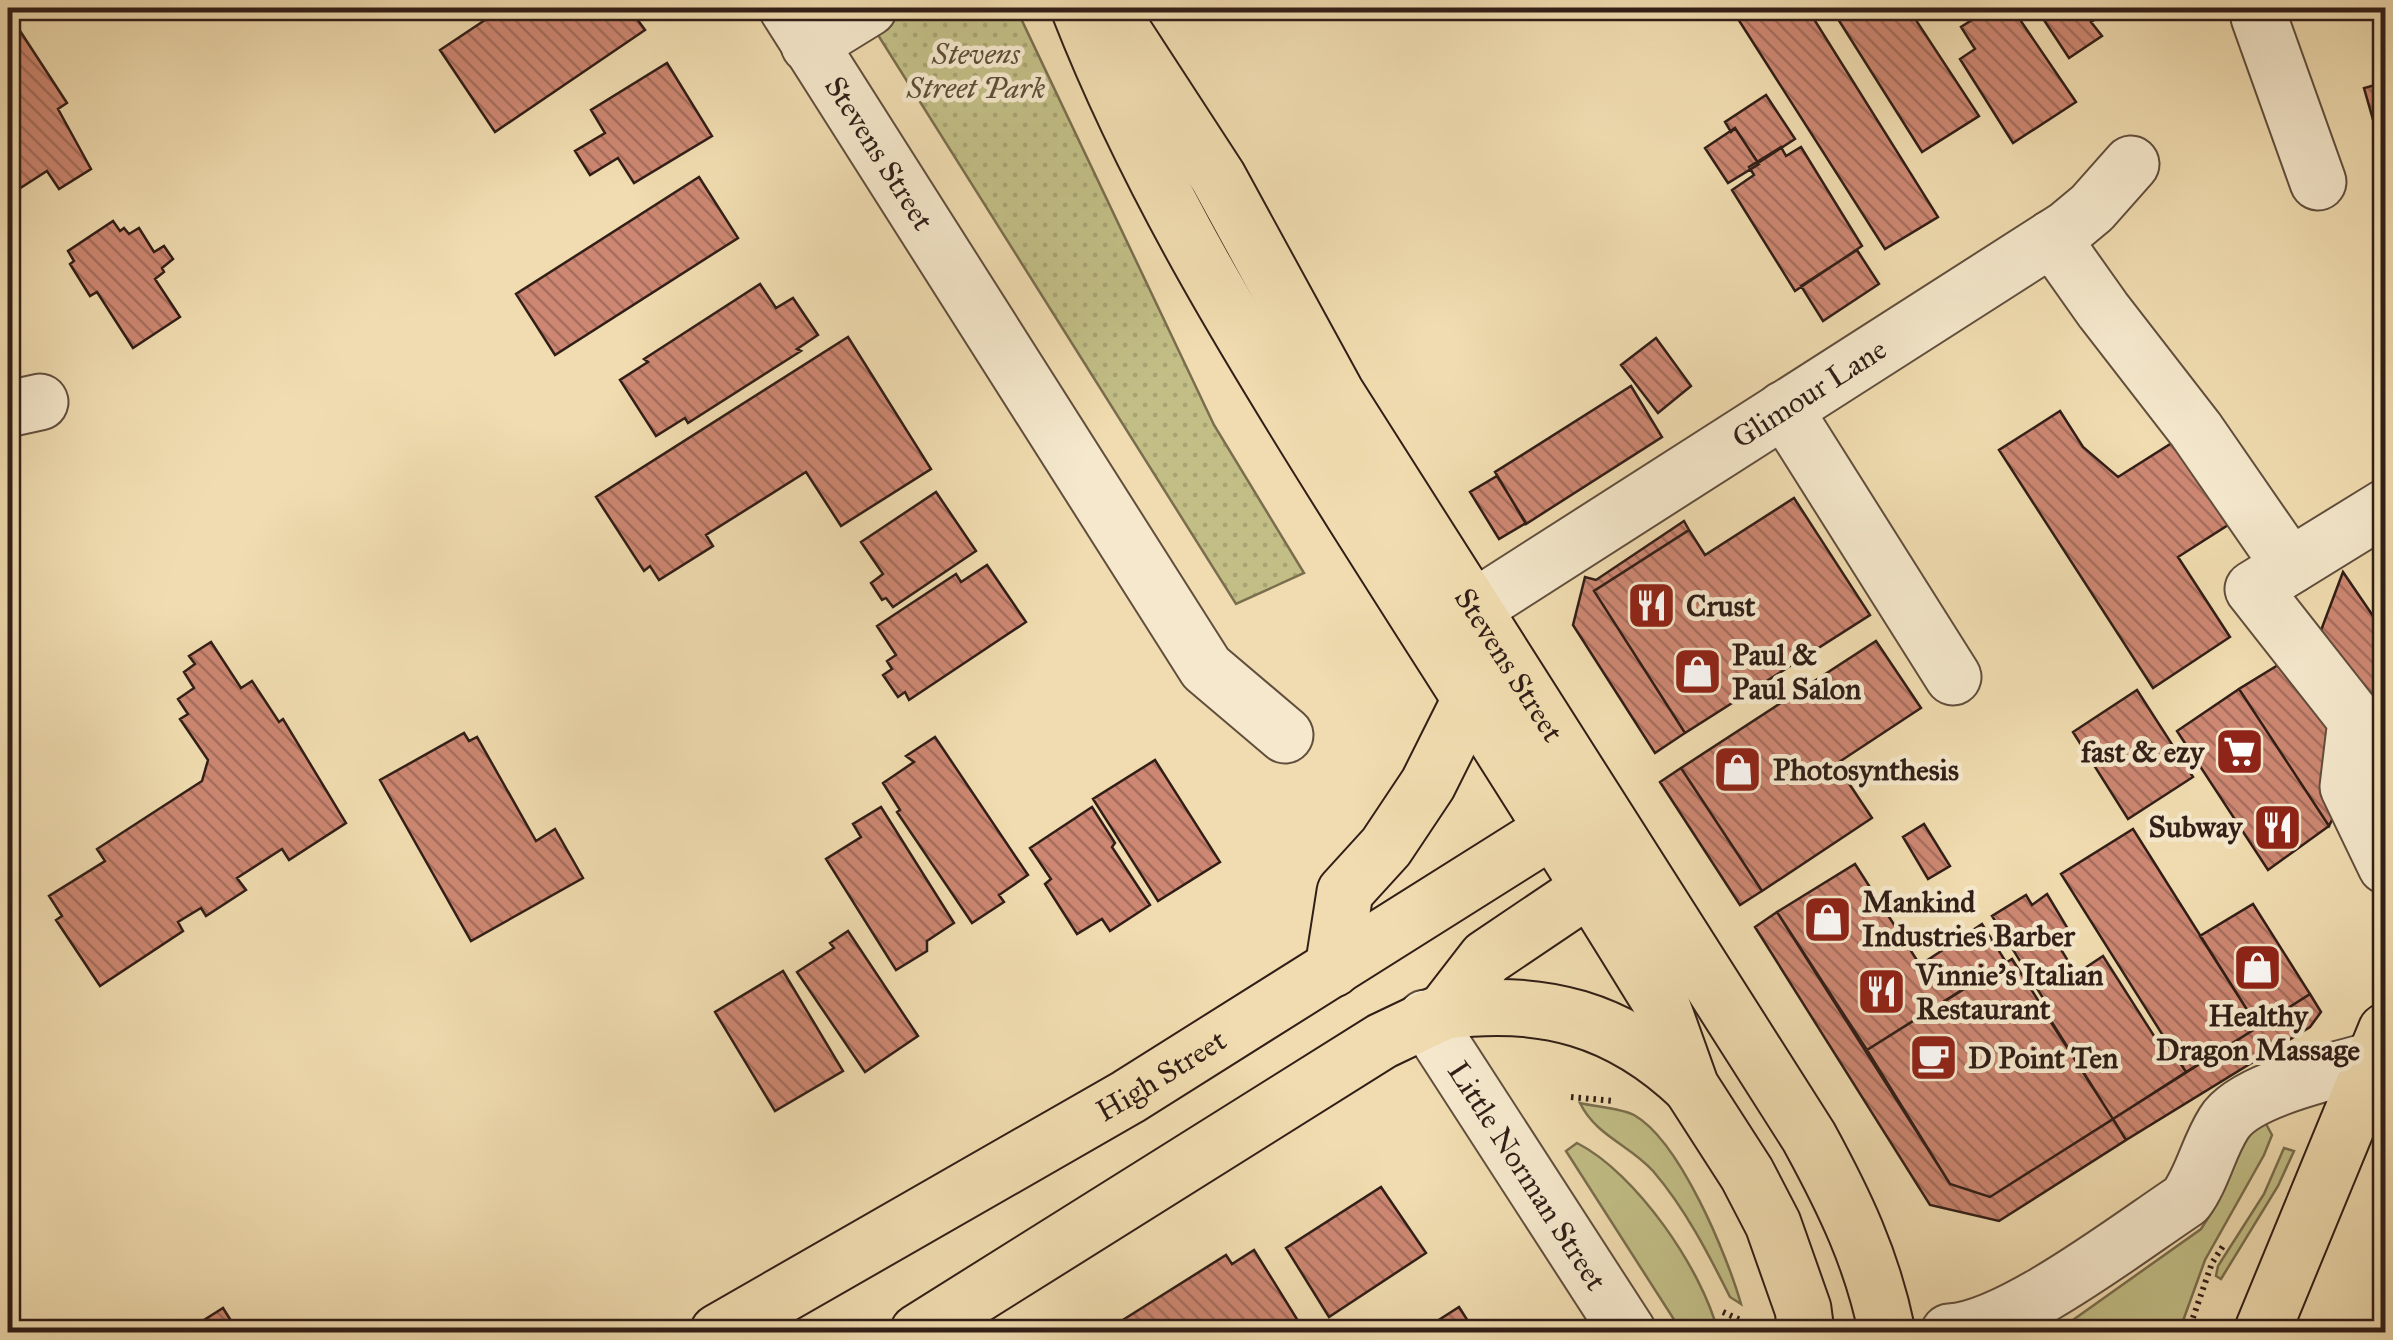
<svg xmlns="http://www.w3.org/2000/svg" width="2393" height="1340" viewBox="0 0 2393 1340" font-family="'IM FELL Great Primer',serif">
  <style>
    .grass { fill: #c2be86; stroke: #7a6e4e; stroke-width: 2.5 }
    .park { fill: url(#park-dots); stroke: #7a6e4e; stroke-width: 2.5 }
    .building { fill: url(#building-back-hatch); stroke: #311e17; stroke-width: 2.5 }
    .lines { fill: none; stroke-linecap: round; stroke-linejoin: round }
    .minor-casing { stroke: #614e3d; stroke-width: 59 }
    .major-casing { stroke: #311e17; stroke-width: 59 }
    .highway-casing { stroke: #311e17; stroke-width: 59 }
    .path { stroke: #311e17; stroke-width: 6; stroke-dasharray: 2.5 5; stroke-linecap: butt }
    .minor { stroke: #f5e8cc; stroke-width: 55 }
    .major { stroke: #f0dcb0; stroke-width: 55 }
    .highway { stroke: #f0dcb0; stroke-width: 55 }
    .labels { text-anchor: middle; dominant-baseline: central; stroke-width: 9; stroke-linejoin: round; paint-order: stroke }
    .park-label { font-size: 30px; font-style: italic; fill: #5c4e38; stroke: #f5e8cc }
    .street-label { font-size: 30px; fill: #311e17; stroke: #f5e8cc }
    .poi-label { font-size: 30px; font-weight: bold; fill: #311e17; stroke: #f5e8cc; text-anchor: start }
  </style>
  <defs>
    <pattern id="park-dots" width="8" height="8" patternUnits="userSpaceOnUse" patternTransform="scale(2.5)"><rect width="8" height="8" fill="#c2be86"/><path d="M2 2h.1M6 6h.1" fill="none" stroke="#a7a373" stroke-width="1.8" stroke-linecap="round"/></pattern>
    <pattern id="building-back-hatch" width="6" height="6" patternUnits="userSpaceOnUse" patternTransform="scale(2.5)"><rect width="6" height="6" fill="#cd8772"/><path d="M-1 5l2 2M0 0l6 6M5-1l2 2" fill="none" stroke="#a76e5d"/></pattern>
  </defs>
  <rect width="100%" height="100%" fill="#f0dcb0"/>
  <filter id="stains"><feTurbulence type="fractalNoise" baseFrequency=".002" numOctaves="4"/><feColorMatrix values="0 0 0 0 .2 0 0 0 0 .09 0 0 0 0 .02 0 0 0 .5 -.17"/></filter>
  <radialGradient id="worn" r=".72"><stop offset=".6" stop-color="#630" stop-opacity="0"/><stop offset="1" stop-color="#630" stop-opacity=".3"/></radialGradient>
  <!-- grass -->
  <path class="grass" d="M1580,1103C1596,1107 1620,1108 1634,1115C1680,1141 1727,1255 1741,1304L1730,1297C1709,1255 1685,1208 1653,1171C1630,1145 1596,1136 1580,1103Z
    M2265,1122L2272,1135L2264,1155L2205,1260L2179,1332H2056L2201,1229L2217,1204L2247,1136Z
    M1577,1143C1636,1173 1702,1269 1718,1332H1682L1566,1151Z
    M2284,1148L2294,1151L2278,1186L2221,1279L2216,1276L2218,1266L2264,1194Z"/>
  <!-- park -->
  <path class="park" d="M861,8H1016L1214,425L1304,573L1236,604Z"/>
  <!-- building -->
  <path class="building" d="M503,8H629L645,30L495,132L440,50Z
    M1731,8H1807L1938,217L1885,249Z
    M1831,8H1908L1979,116L1922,152Z
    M1991,8H2012L2076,102L2013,143L1960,59L1975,49L1961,27Z
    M2036,8H2114L2091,22L2102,36L2069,58Z
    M9,14L67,103L58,109L91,169L59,189L47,171L8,196Z
    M667,63L712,136L634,183L618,158L590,175L575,151L605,133L591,110Z
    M2386,82V165L2364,88Z
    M1766,95L1795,139L1758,163L1735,128L1731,132L1725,122Z
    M1735,128L1759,164L1728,183L1705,148Z
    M1781,147L1786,156L1801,147L1862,246L1795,291L1732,190L1754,175L1749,167Z
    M699,177L738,238L555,355L516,294Z
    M113,221L120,231L124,228L129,234L139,228L154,252L164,246L173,259L162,268L164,272L155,279L180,317L133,348L97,292L90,296L70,264L74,261L68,251Z
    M1857,250L1879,284L1823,321L1801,286Z
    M760,284L776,308L793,298L818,335L797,349L801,351L688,423L685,418L656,436L620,380L648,362L644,359Z
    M848,337L931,469L841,526L806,472L706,535L713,546L659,580L650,566L644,571L596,497Z
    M1656,338L1691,386L1658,413L1621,365Z
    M1631,386L1662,437L1526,524L1495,472Z
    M2060,411L2083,447L2118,477L2175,441L2228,525L2178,557L2230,637L2153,688L1999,450Z
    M1497,476L1526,523L1499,539L1470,492Z
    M936,492L976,551L893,607L886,598L882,600L871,583L883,574L861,542Z
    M1794,498L1870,615L1685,733L1594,591L1689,530L1705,555Z
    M1684,521L1689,530L1594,591L1685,733L1655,753L1573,625L1585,577L1596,580Z
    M987,565L1026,622L909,700L905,692L898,697L883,675L892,669L887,661L896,655L877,626L956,574L961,582Z
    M2343,572L2386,635V709L2329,826L2239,689L2317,641Z
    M1876,641L1921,708L1836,764L1872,818L1762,891L1681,768Z
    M211,642L241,688L252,681L279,722L283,719L346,823L289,860L282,849L237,878L246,890L206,916L201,908L178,922L183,931L100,986L56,920L62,916L49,896L105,861L97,849L202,781L208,760L180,719L188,714L178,699L194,688L184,672L195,664L189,656Z
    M2239,689L2329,826L2268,870L2177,731Z
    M2137,690L2193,777L2128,819L2073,732Z
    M464,733L469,741L477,737L536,841L555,829L583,878L471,941L380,780Z
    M935,737L1028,875L999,895L1004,902L972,923L897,812L900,810L883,783L914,762L906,756Z
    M1155,760L1220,862L1158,901L1093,799Z
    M1681,768L1762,891L1740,905L1660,782Z
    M881,807L954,923L927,941V951L896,970L826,859L861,837L853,824Z
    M1092,807L1115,843L1112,847L1150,905L1110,931L1102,919L1077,934L1045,884L1051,879L1030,848Z
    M1924,824L1950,866L1928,879L1903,837Z
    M2133,829L2258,1027L2186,1072L2061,874Z
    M1855,864L1920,965L1982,924L2006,962L1867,1050L1777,912Z
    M2047,894L2071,934L2057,943L2076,974L2103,956L2163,1050L2169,1046L2186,1072L2113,1119L2043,1010L2048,1006L1992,916L2026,895L2032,905Z
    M2253,904L2310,994L2258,1027L2200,936Z
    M1777,912L1950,1184L1990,1197L2113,1119L2126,1140L1999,1221L1930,1205L1755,927Z
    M848,931L918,1036L865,1072L797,972L834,948L830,943Z
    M2012,959L2113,1119L1990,1197L1950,1184L1867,1050Z
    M783,971L843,1071L775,1111L715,1012Z
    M2310,994L2321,1012L2310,1027L2126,1140L2113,1119Z
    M1381,1187L1426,1253L1329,1317L1286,1248Z
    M1254,1250L1300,1324L1287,1332H1113L1110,1328L1226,1255L1232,1264Z
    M1459,1307L1475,1332H1420Z
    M223,1308L238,1332H185Z"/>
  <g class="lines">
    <defs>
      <g id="minor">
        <path id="s1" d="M787,8L1206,668L1285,735"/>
        <path d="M2260,8L2259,17L2318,182"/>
        <path d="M809,45L869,8"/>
        <path d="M2052,238L2103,310L2196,430L2290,566"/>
        <path d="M8,409L40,402"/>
        <path d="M1784,409L1953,677"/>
        <path d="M2386,507L2253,589L2356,720L2348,787L2386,866"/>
        <path id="s2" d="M1474,608L2068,228L2092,208L2131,164"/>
        <path id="s3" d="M1425,1018L1628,1332"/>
        <path d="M1949,1332C2011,1329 2130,1237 2186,1200C2203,1177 2208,1148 2224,1123C2245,1089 2335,1071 2373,1060"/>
      </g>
      <g id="major">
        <path d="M1079,8C1149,187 1251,352 1353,514C1456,677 1561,839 1661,1003L1691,1087L1747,1174L1773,1224L1803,1309L1806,1332"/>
        <path id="s4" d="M1108,8L1218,177L1336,393L1809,1137C1845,1203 1872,1259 1887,1332"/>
        <path d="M1333,969L1345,892L1386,847L1428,784L1470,700"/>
        <path d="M1445,1011C1543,998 1620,1019 1691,1087"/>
        <path id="s5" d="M718,1332L1128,1097L1584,810"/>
        <path d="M918,1332L1382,1041L1445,1011L1486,958L1621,867"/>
      </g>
      <path id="highway" d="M2262,1332L2386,1031"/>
    </defs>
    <!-- minor casing -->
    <use href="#minor" class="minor-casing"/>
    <!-- major casing -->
    <use href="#major" class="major-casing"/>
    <!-- highway casing -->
    <use href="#highway" class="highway-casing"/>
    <!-- path -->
    <path class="path" d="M1571,1097L1614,1101
      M1723,1312L1747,1323
      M2188,1332L2212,1263L2223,1246"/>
    <!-- minor -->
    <use href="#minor" class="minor"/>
    <!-- major -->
    <use href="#major" class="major"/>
    <!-- highway -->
    <use href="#highway" class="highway"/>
  </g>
  <!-- icons -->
  <defs>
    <symbol id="restaurant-square" viewBox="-11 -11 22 22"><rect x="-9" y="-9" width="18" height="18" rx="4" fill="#8f2418" stroke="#f5e8cc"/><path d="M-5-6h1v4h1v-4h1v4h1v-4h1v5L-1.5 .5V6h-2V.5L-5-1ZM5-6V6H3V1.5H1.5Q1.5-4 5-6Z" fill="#fff"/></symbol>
    <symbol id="shop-square" viewBox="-11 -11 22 22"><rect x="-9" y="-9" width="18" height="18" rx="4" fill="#8f2418" stroke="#f5e8cc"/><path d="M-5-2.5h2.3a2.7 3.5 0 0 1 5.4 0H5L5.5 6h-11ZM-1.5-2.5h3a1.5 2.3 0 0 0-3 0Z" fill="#fff"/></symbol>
    <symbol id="supermarket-square" viewBox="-11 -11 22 22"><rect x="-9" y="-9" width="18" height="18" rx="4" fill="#8f2418" stroke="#f5e8cc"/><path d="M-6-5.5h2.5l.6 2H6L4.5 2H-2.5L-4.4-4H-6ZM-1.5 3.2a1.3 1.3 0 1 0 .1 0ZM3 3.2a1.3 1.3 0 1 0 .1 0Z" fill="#fff"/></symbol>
    <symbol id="cafe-square" viewBox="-11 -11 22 22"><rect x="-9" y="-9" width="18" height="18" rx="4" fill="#8f2418" stroke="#f5e8cc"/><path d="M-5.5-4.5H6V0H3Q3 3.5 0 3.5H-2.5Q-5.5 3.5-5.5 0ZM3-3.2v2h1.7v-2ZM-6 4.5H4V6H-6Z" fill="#fff"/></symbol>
  </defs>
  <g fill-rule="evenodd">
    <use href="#restaurant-square" x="1624" y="578" width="55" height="55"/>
    <use href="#shop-square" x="1670" y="644" width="55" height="55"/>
    <use href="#supermarket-square" x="2212" y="724" width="55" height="55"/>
    <use href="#shop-square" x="1710" y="742" width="55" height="55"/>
    <use href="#restaurant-square" x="2250" y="800" width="55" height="55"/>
    <use href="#shop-square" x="1800" y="892" width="55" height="55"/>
    <use href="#shop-square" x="2230" y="940" width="55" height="55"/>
    <use href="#restaurant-square" x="1854" y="964" width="55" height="55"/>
    <use href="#cafe-square" x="1906" y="1030" width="55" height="55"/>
  </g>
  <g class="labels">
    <!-- park labels -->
    <g class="park-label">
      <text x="976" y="54">Stevens<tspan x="976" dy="34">Street Park</tspan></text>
    </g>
    <!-- street labels -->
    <g class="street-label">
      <text stroke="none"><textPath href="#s1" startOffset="172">Stevens Street</textPath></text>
      <text stroke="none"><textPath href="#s2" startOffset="398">Glimour Lane</textPath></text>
      <text stroke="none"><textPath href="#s4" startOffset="770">Stevens Street</textPath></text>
      <text stroke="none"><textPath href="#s5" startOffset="512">High Street</textPath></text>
      <text stroke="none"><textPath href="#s3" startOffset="188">Little Norman Street</textPath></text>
    </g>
    <!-- poi labels -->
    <g class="poi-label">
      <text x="1686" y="606">Crust</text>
      <text x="1732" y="655">Paul &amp;<tspan x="1732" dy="34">Paul Salon</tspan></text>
      <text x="2204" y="752" text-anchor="end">fast &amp; ezy</text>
      <text x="1773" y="770">Photosynthesis</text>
      <text x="2242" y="827" text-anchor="end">Subway</text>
      <text x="1862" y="902">Mankind<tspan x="1862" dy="34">Industries Barber</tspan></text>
      <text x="1916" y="975">Vinnie's Italian<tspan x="1916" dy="34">Restaurant</tspan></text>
      <text x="2258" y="1016" text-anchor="middle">Healthy<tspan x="2258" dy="34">Dragon Massage</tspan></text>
      <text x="1968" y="1058">D Point Ten</text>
    </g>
  </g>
  <!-- margin -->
  <rect width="2393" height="1340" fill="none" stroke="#f0dcb0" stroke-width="40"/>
  <rect x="10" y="10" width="2373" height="1320" fill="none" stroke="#311e17" stroke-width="5"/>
  <rect x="20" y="20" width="2353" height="1300" fill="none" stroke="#311e17" stroke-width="2.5"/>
  <rect width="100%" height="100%" filter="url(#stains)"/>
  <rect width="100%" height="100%" fill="url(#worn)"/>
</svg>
